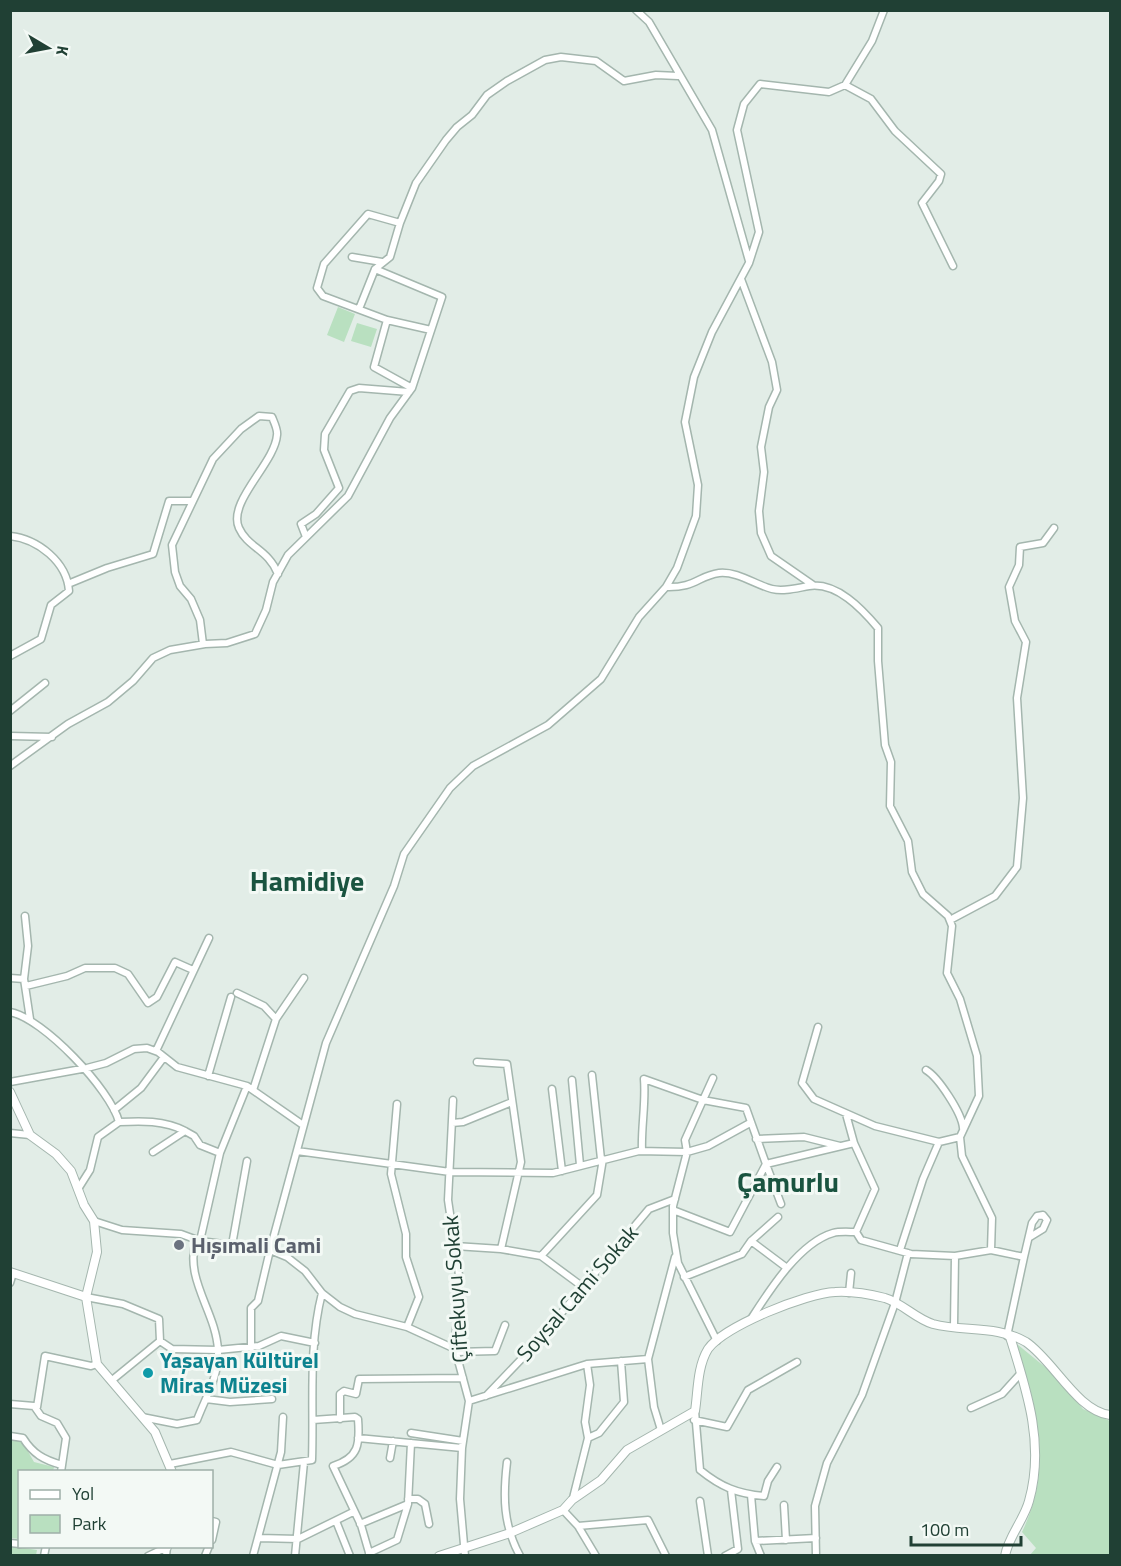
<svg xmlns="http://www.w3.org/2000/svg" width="1121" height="1566" viewBox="0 0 1121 1566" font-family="'Titillium Web',sans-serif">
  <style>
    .green { fill: #b9e0c0 }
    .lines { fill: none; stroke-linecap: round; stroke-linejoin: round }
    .minor-casing { stroke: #a4b6ae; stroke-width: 9 }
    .tertiary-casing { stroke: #a4b6ae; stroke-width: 10 }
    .minor { stroke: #fff; stroke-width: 6 }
    .tertiary { stroke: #fff; stroke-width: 8 }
    .worship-dot { fill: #6b7280; stroke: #f3f9f5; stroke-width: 2 }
    .culture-dot { fill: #0f9aa8; stroke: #f3f9f5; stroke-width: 2 }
    .labels { text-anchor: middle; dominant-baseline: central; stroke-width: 6; stroke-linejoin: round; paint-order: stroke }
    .worship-label { font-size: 22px; font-weight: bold; fill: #5b616d; stroke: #f3f9f5; text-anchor: start }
    .street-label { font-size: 22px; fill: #204034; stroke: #f3f9f5 }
    .culture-label { font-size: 22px; font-weight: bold; fill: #0d838f; stroke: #f3f9f5; text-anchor: start }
    .district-label { font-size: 28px; font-weight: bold; fill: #1a5440; stroke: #f3f9f5 }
  </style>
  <rect width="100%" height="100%" fill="#e2ede7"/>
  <!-- green -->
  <path class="green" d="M338,307L355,314L344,342L327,335Z
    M357,323L377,329L371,347L351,341Z
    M1017,1344L1056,1376L1083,1409L1110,1421V1555H1030L1036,1548L1022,1532C1054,1466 1037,1410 1017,1344Z
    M11,1438L21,1439L34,1462L54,1467L53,1471L20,1472L19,1539L11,1538Z
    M11,1546L37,1550L36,1555H11Z"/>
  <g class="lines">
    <defs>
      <path id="minor" d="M636,10L649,22L712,130L749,261
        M845,85L871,99L895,131L941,174L939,181L922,203L953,266
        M400,223L416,183L446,140L457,127L472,115L487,95L507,81L545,60L561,57L596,61L624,81L656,75L678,76
        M352,257L382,262
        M375,269L390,257L400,223L368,214L324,264L317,288L323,296L387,320L374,367L412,388
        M741,279L772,362L777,390L769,407L761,447L764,472L759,511L761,533L771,556L813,585
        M387,320L431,330
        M10,536C38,539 67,562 69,591L51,605L41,639L10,656
        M306,537L301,524L316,514L339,488L324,450L325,434L350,391L359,388L409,392
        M68,584L107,568L153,554L169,501H191
        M666,587C695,588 698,576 719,573C737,571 756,585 772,589C784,592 797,588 809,586C837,582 862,609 878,628V661L885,745L891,762L890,806L908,841L912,872L923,894L948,916L952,926L947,973L960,999L977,1056L979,1096L960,1137
        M203,644L200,620L191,599L180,586L175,572L172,545L213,459L241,429L259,416L272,417C274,422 278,430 277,435C275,463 227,502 239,528C248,548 268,549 278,574
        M10,711L45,683
        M10,736L52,737
        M10,766L68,724L108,702L133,681L153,658L170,650L205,644L227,643L255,634L266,610L273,582L288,555L348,496L390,418L412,388L442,297L375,269L359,309
        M25,916L28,946L24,979L30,1019
        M950,920L995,896L1017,867L1023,798L1017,698L1026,642L1015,621L1009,587L1019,565L1020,547L1043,543L1054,528
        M10,978L24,979
        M26,986L67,976L85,968H115L128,974L148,1003L157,997L175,962L193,970
        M237,993L264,1006L276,1019
        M10,1012C43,1018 111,1090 119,1122L98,1137L90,1170L78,1189
        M818,1027L802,1083L814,1099L875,1126L939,1142L960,1137L962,1156L992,1218L991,1250
        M156,1051L209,938
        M477,1062L507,1064L521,1162L501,1249
        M926,1070C938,1077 962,1113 963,1128
        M592,1075L601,1159
        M208,1076L231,997
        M713,1078L703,1100L746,1108L766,1164L854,1143L846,1114
        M572,1080L580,1165
        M10,1082L87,1068L106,1063L134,1049L147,1048L158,1052L177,1067L247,1086L303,1125
        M552,1089L562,1171
        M253,1090L276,1019L304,978
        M453,1100L448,1200L459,1275L455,1349L469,1401L462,1448L460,1499L465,1556
        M397,1104L391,1174L406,1234V1257L419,1297L407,1327
        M114,1110L141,1088L164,1057
        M119,1122C141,1121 164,1120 185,1131L153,1152
        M452,1123L463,1122L512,1102
        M185,1131L194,1136L200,1145L220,1153
        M10,1133L30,1135
        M756,1139L804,1137L840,1146
        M297,1151L450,1172L553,1173L639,1151L687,1152L708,1146L750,1123
        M642,1151C641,1127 646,1103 644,1079L703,1100L685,1140L687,1152L673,1206V1233L678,1263L717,1341
        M766,1164L781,1204
        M673,1210L730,1232L766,1164
        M94,1221L122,1230L181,1234L200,1241L270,1250L287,1257L305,1271L322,1293L340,1307L355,1314L407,1327L455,1349
        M856,1232L861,1240L911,1254L955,1256
        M200,1241L220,1153L247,1086
        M751,1241L778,1217
        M232,1245L247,1161
        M455,1246L501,1249L541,1256L583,1287
        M270,1250L326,1043L394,886L404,854L450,788L473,766L548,725L601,679L639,617L666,587L677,568L696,516L698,485L685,422L694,377L712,332L749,263L759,232L737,130L744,104L760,84L829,92L845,85L872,41L884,10
        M900,1250L923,1179L939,1142
        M541,1256L597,1195L603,1159
        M1024,1257L1032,1223L1037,1216L1043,1215L1047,1220L1043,1229L1030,1237
        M684,1277L742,1254L751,1241L787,1268
        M10,1283L13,1273
        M849,1293L851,1273
        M86,1297L123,1304L159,1319L160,1341L172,1349L218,1350L259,1346L281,1336L315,1343
        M751,1319C769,1291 799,1243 833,1233C840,1231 849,1232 856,1232L875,1189L854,1143
        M954,1326L955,1256L991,1250L1024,1257L1007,1336
        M251,1348V1308L258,1301L270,1250
        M456,1352L495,1351L505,1325
        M648,1359L654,1407L661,1430
        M111,1381L160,1341
        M486,1396L531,1349L649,1209L675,1199
        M206,1399L230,1402L272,1399
        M469,1401L587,1364L648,1359L675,1257
        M10,1404L34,1406L41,1416L57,1423L66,1438L61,1472
        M37,1407L45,1356L91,1366L97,1364
        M971,1408L1002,1394L1021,1373
        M695,1411L700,1470C721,1487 738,1494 764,1496L768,1481L777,1467
        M142,1417L177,1424L197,1420C206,1396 219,1377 218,1350C216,1311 184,1280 196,1240
        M340,1419V1394L344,1391L356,1394L359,1379L463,1378
        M313,1420L355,1417L358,1419C360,1444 359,1458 333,1466L361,1525L370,1556
        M694,1420L727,1427L748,1390L797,1362
        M411,1433L463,1441
        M10,1436L23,1438C33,1454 44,1460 62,1465
        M358,1438L462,1448
        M588,1438L599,1433L624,1402L621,1361
        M390,1458L393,1441
        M507,1462C503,1496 503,1525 520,1556
        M170,1464L231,1452L278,1465L312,1460C314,1404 308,1348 322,1293
        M751,1495L755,1541L816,1538
        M573,1498L588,1438L585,1422L590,1385L587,1364
        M408,1499H418L425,1504L429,1524
        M700,1501L708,1556
        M784,1505L786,1540
        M563,1510L578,1526L596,1556
        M212,1521L216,1522L212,1540
        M336,1521L350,1556
        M360,1524L408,1504
        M578,1526L648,1520L666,1556
        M259,1538L298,1539L353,1512
        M755,1541L761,1556
        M10,1543L20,1544
        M369,1553L397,1540L408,1504L411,1443
        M44,1556L46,1546
        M148,1556L167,1547L166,1556
        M205,1556L209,1546
        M253,1556L281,1452L283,1417
        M295,1556L304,1462
        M725,1556L738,1549L731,1490
        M816,1556L815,1506L827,1463L862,1395L895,1303L908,1253"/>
      <path id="tertiary" d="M10,1092L30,1135L56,1154L71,1171L84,1205L94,1221L97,1252L86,1297L97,1364L155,1432L172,1472
        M10,1272L86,1297
        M167,1547V1546
        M439,1556L510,1533L563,1510L572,1500L601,1480L627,1450L695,1411C698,1392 697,1367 708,1349C724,1326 807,1293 835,1292C851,1291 869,1294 885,1298C902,1303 916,1319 933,1324C963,1332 997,1325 1026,1342C1054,1361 1077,1411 1110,1415
        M1005,1556C1008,1537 1024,1520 1029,1501C1045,1445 1027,1391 1010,1337"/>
    </defs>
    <!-- minor casing -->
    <use href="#minor" class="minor-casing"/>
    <!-- tertiary casing -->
    <use href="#tertiary" class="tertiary-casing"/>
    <!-- minor -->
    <use href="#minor" class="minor"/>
    <!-- tertiary -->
    <use href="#tertiary" class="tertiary"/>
  </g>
  <!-- markers -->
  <circle class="worship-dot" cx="179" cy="1245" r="6"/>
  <circle class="culture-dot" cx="148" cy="1373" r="6"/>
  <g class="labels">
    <!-- worship labels -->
    <g class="worship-label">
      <text x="191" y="1245">Hışımali Cami</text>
    </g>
    <!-- street labels -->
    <g class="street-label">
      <text transform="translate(455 1289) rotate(-94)">Çiftekuyu Sokak</text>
      <text transform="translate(577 1293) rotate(-49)">Soysal Cami Sokak</text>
    </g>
    <!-- culture labels -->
    <g class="culture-label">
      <text x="160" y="1360">Yaşayan Kültürel<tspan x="160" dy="25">Miras Müzesi</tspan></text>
    </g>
    <!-- district labels -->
    <g class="district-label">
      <text x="307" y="880">Hamidiye</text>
      <text x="788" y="1181">Çamurlu</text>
    </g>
  </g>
  <!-- border -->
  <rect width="1121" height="1566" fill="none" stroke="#204034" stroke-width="24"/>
  <!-- legend -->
  <rect x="18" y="1470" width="195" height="78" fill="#f3f9f5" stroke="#9fafa8" stroke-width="1.5"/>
  <rect x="30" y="1490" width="30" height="9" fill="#ffffff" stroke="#9fafa8" stroke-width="1.5"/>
  <text x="72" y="1500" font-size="18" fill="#204034">Yol</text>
  <rect x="30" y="1515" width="30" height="18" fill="#b9e0c0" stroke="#9fafa8" stroke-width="1.5"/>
  <text x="72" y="1530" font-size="18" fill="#204034">Park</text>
  <!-- north arrow -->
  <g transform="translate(48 48) rotate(100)" stroke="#f3f9f5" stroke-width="4.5" paint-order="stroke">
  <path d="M0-4.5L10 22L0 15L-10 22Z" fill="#204034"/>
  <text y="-9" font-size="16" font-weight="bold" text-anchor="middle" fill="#204034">K</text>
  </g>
  <!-- scale -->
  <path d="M911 1536v9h110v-9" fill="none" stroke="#204034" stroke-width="3"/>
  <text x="920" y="1536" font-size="18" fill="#204034" stroke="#f3f9f5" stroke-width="4.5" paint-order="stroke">100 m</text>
</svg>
